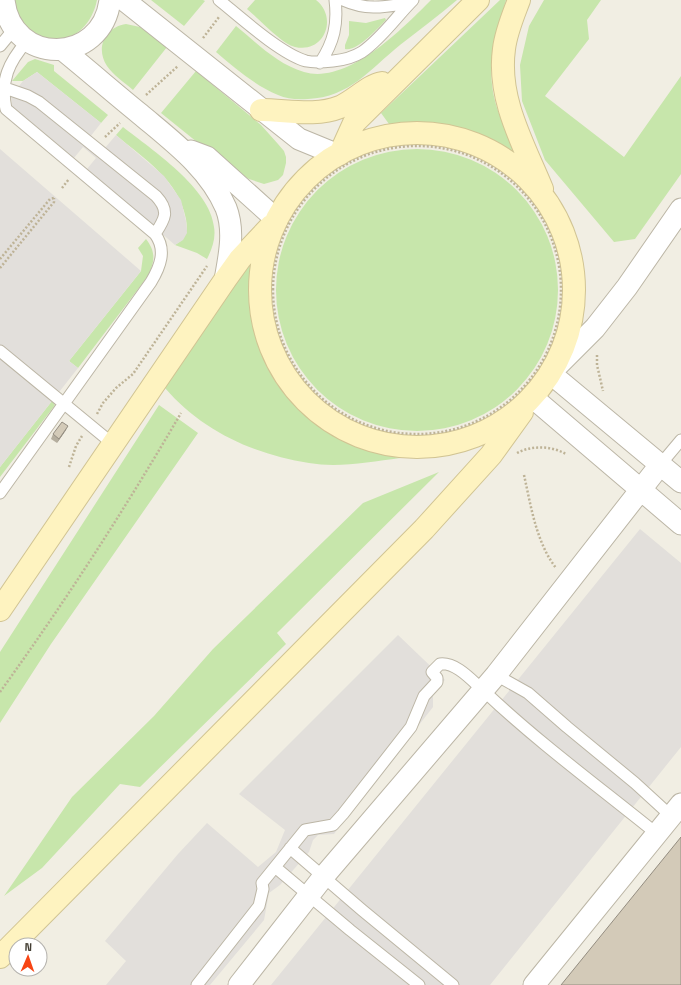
<svg xmlns="http://www.w3.org/2000/svg" width="681" height="985" viewBox="0 0 681 985" font-family="'Space Grotesk',sans-serif">
  <style>
    .green { fill: #c7e6ab }
    .parking { fill: #e2dfdb }
    .lines { fill: none; stroke-linecap: round; stroke-linejoin: round }
    .lane-casing { stroke: #bcb6a6; stroke-width: 13 }
    .street-casing { stroke: #bcb6a6; stroke-width: 23 }
    .secondary-casing { stroke: #d1c493; stroke-width: 24 }
    .path { stroke: #beb397; stroke-width: 2.5; stroke-dasharray: 2 2; stroke-linecap: butt }
    .lane { stroke: #fff; stroke-width: 11 }
    .street { stroke: #fff; stroke-width: 21 }
    .secondary { stroke: #fef3c0; stroke-width: 22 }
    .wall { fill: #b5ae9e }
    .shaded-wall { fill: #948d81 }
    .building { fill: #d3cab8; stroke: #948d81 }
  </style>
  <rect width="100%" height="100%" fill="#f1eee3"/>
  <!-- green -->
  <path class="green" d="M12,0H97C91,30 65,50 36,34C32,31 25,29 23,26C18,19 15,8 12,0Z
    M151,0H203L205,1L184,26Z
    M255,0H316C338,17 325,54 295,47C282,44 259,19 247,9Z
    M431,0H457C438,16 419,30 400,45C369,70 350,97 308,99C297,100 287,99 278,95C254,85 235,68 216,52L236,26C257,43 277,64 304,72C348,85 403,28 431,0Z
    M500,0H506C496,40 484,66 497,108C502,124 512,138 515,154H513C473,127 438,120 389,124L381,113Z
    M544,0H601L587,20L589,39L545,96L624,157L681,76V174L635,239L614,242L545,160L522,101L520,65L529,26Z
    M385,18L386,20C378,28 357,52 345,49V45L349,35V21L366,23Z
    M126,24L140,27L167,47L133,90C125,83 113,75 107,66C95,48 105,27 126,24Z
    M35,59L54,65V71L108,115L101,123L37,72L23,81H12L28,62Z
    M196,71L261,125L278,144L284,151L286,157V163L283,175L278,180L264,184L249,179L223,163L161,113Z
    M123,127C152,150 210,188 214,227C216,238 212,249 207,259L197,253L175,245C186,239 188,231 186,219C179,180 144,159 116,135Z
    M276 290a141 141 0 1 1 282 0a141 141 0 1 1-282 0Z
    M146,239C156,252 155,261 148,276L78,368L69,361L141,271L143,256L138,248Z
    M251,260C250,281 249,303 253,324C267,400 327,445 400,458C370,462 338,468 309,463C253,454 202,431 165,388L234,282Z
    M52,401L55,405L0,477V467Z
    M159,405L198,433L51,644L0,723V652Z
    M439,472L277,633L286,644L140,787L120,784L42,868L4,896L72,797L154,716L213,649L363,503Z"/>
  <!-- parking -->
  <path class="parking" d="M37,72L101,123L90,137L105,148L116,135L164,176L181,200L186,221L187,233L183,240L175,245L87,169L96,158L83,147L74,158L12,106L11,96L23,81Z
    M0,149L141,271L69,361L78,368L0,467Z
    M640,529L681,563V747L490,985H271Z
    M398,635L445,680L442,682L433,692V707L334,834L318,835L313,840L309,852L280,885L269,893L264,920L210,985H106L126,961L105,941L178,854L207,823L258,867L276,852L285,830L239,794Z"/>
  <g class="lines">
    <defs>
      <path id="lane" d="M219,0C240,17 281,54 306,61C315,63 324,62 333,61C343,60 354,57 362,52C382,38 396,17 413,0
        M343,0C368,11 384,7 410,3
        M0,46L14,29
        M320,63C334,42 338,24 335,0
        M2,87L28,96L39,102L156,196C170,211 165,219 155,234
        M0,351L113,444
        M660,465L681,440
        M0,493L151,282C160,267 167,250 155,234L6,109C0,80 9,62 27,41
        M496,675L528,693L567,727L635,783L671,816
        M290,848L362,910L453,985
        M275,867L350,930L419,985
        M197,985L259,906L263,889L262,883L305,830L333,825L343,814L411,727L424,696L437,682V678L432,672L440,664C457,662 473,682 485,692C539,743 599,787 657,834"/>
      <path id="street" d="M4,0C11,66 102,66 110,0
        M124,0L299,139L338,155
        M63,50C89,71 114,93 140,114C172,141 209,168 226,208C235,231 229,257 225,280
        M191,151L207,157L277,220
        M552,371L595,328L627,287L681,209
        M550,373L681,482
        M532,397L681,524
        M239,985L324,876L496,675L660,465
        M534,985L681,804"/>
      <path id="secondary" d="M519,0C513,16 506,32 504,49C497,99 524,145 542,189
        M261,110C287,110 315,117 340,107C354,101 369,85 382,83
        M260 290a157 157 0 1 1 314 0a157 157 0 1 1-314 0Z
        M340,154L354,123L478,0
        M0,610L225,280L240,259L271,226
        M0,957L424,529L491,455L522,412"/>
    </defs>
    <!-- lane casing -->
    <use href="#lane" class="lane-casing"/>
    <!-- street casing -->
    <use href="#street" class="street-casing"/>
    <!-- secondary casing -->
    <use href="#secondary" class="secondary-casing"/>
    <!-- path -->
    <path class="path" d="M203,38L219,17
      M146,95L178,66
      M105,137L120,123
      M273 290a144 144 0 1 1 288 0a144 144 0 1 1-288 0Z
      M62,188L69,179
      M0,259L50,199L54,198
      M0,268L54,202V198
      M597,355V365L603,391
      M97,414L103,403L116,388L133,374L207,266
      M517,453C532,445 552,446 566,454
      M69,467L76,446L82,436
      M524,475C531,506 536,542 556,568
      M0,692C65,602 125,509 181,413"/>
    <!-- lane -->
    <use href="#lane" class="lane"/>
    <!-- street -->
    <use href="#street" class="street"/>
    <!-- secondary -->
    <use href="#secondary" class="secondary"/>
  </g>
  <!-- wall -->
  <path class="wall" d="M66,430L57,443L51,439L53,434Z"/>
  <!-- shaded-wall -->
  <path class="shaded-wall" d="M68,426L66,430L57,443L59,439Z"/>
  <!-- building -->
  <path class="building" d="M62,422L68,426L59,439L53,434Z
    M681,837V985H561Z"/>
  <!-- north arrow -->
  <g transform="translate(28 957) rotate(2)"><circle r="19" fill="#ffffff" stroke="#b4b2ad"/>
  <path d="M0-3L7 15L0 10L-7 15Z" fill="#f74514"/>
  <text y="-6" font-size="11" font-weight="bold" text-anchor="middle" fill="#433e33">N</text>
  </g>
</svg>
